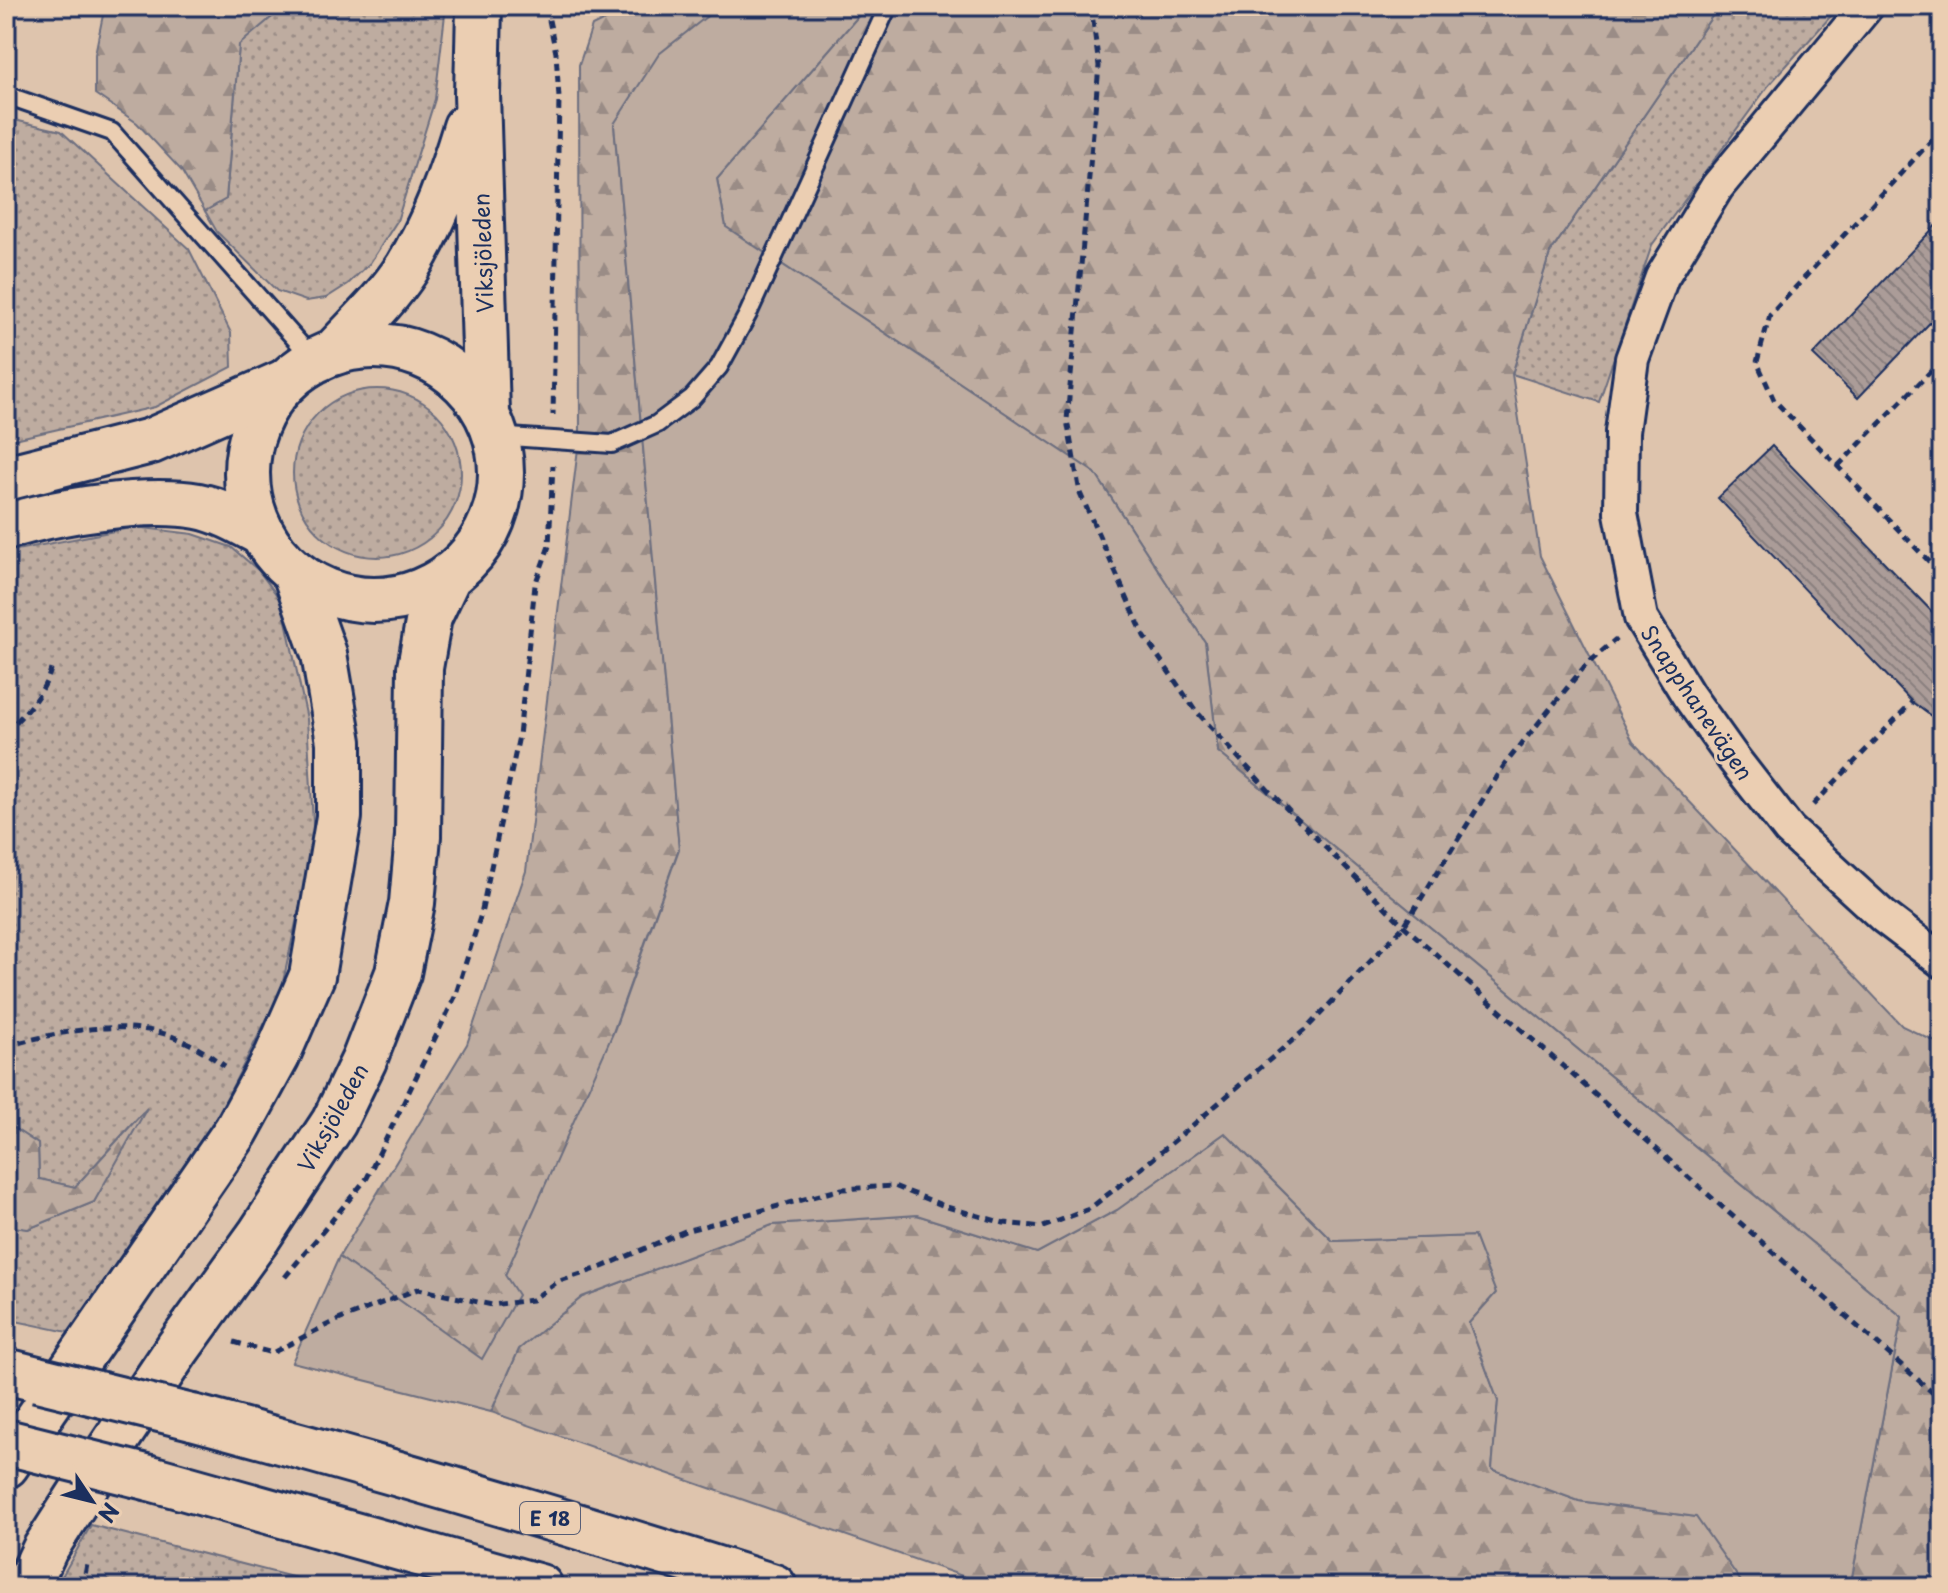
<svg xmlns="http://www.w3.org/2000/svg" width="1948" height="1593" viewBox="0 0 1948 1593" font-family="'Playpen Sans',sans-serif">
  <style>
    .grass { fill: url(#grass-dots); stroke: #6c6e7f; stroke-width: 2 }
    .forest { fill: url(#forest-firs); stroke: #6c6e7f; stroke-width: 2 }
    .green { fill: #beaca0; stroke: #6c6e7f; stroke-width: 2 }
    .building { fill: url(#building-back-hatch); stroke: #1b2f5e; stroke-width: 2 }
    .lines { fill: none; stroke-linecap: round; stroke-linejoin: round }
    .service-casing { stroke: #1b2f5e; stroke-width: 22 }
    .minor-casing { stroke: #1b2f5e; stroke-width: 38 }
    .secondary-casing { stroke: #1b2f5e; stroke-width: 50 }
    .motorway-casing { stroke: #1b2f5e; stroke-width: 50 }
    .path { stroke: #1b2f5e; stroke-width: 5; stroke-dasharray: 8 6; stroke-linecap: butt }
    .service { stroke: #ebceb2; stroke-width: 16 }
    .minor { stroke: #ebceb2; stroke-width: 32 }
    .secondary { stroke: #ebceb2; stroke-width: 44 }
    .motorway { stroke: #ebceb2; stroke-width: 44 }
    .motorway-bridge-casing { stroke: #1b2f5e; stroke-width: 50; stroke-linecap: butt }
    .motorway-bridge { stroke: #ebceb2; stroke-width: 44 }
    .labels { text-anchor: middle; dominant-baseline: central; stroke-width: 6; stroke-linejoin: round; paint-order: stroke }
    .shield { fill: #ebceb2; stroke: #595f77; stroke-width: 2 }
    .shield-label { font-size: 20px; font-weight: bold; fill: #1b2f5e }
    .street-label { font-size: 22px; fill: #1b2f5e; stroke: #ebceb2 }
  </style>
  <defs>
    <pattern id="grass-dots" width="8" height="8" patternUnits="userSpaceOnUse" patternTransform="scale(2)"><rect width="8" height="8" fill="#beaca0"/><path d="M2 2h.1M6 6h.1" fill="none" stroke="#9a8c86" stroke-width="1.8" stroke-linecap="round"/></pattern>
    <pattern id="forest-firs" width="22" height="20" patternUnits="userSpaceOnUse" patternTransform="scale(2)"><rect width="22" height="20" fill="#beaca0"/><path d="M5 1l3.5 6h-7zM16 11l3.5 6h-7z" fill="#9a8c86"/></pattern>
    <pattern id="building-back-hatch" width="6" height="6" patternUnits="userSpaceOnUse" patternTransform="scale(2)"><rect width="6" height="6" fill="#ab9c98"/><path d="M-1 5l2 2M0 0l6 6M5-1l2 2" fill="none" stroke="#8a807f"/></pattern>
  </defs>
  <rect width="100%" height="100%" fill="#dec4ad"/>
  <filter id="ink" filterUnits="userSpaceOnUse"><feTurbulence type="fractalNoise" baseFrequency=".0125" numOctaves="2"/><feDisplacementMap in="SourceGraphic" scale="16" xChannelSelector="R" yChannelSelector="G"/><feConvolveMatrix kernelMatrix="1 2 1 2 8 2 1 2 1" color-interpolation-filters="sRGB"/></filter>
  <g filter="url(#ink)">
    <!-- grass -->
    <path class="grass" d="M279,6H446L435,99L397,221L370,263L348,284L326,298L306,301L277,291L217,232L205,211L226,199L239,45Z
      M1719,6H1840L1769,85L1652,245L1599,402L1512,374L1550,253Z
      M6,118L61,131L189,249L231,333L232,367L155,407L6,441Z
      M293 473a84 84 0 1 1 168 0a84 84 0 1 1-168 0Z
      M135,527L193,534L231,547L258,570L282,602L307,719L314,840L281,991L210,1131L72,1333L6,1319V1226L28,1229L94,1202L143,1112L75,1187L39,1179L38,1144L6,1123V552Z
      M91,1525L308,1581L330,1587H56Z"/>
    <!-- forest -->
    <path class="forest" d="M107,6H285L239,45L226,199L205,211L181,170L137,123L95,94V54L104,10Z
      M633,6H720L614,124L679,848L519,1295L482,1360L339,1257L467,1044L526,871L580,432L579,65L592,26Z
      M867,6H1719L1550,253L1512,374L1540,556L1633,742L1902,1026L1942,1045V1587H1850L1902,1317L1218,752L1205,642L1095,473L726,227L717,179Z
      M147,1108L94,1202L28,1229L6,1226V1123L38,1144L39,1179L75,1187Z
      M1225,1133L1333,1241L1474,1236L1496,1293L1469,1323L1498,1401L1492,1469L1579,1501L1697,1517L1745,1587H994L491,1412L519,1349L582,1297L772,1225L917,1215L1037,1253L1117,1210Z"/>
    <!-- green -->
    <path class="green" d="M720,6H867L717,179L726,227L1095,473L1205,642L1218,752L1902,1317L1850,1587H1745L1696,1517L1579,1501L1492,1469L1498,1401L1469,1323L1496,1293L1474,1236L1333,1241L1225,1133L1117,1210L1037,1253L917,1215L772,1225L582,1297L519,1349L491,1412L292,1362L339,1257L482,1359L518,1295L505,1275L614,1031L679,849L614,124L659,54Z"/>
    <!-- building -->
    <path class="building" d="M1942,219V310L1858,398L1813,355Z
      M1772,446L1942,622V724L1912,702L1718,498Z"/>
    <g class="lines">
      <defs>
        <path id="service" d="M6,95L112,132L314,360
          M496,436L612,444L657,424L692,398L719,367L748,314L888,6"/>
        <path id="minor" d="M1867,6L1717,187L1662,277L1632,359L1622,432L1621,513L1641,618L1688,695L1733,758L1789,830L1884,917L1942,961"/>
        <path id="secondary" d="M479,6L477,94L487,413
          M247 473a127 127 0 1 1 254 0a127 127 0 1 1-254 0Z
          M334,352C359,325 387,299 407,268C434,224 451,176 466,127
          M6,1465L236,1131L277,1056L312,976L339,817V742L324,654L295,573
          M27,1587L45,1549L84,1488L178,1348L259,1236L334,1122L364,1060L398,973L412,903L418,836L420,668L429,617L448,577"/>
        <path id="motorway" d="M6,478L151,441L285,382
          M6,527C56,511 146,497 198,506C220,510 241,522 261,533
          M6,1371L37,1379
          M192,1417C388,1469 581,1526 774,1587
          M150,1478L540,1587"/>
      </defs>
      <!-- service casing -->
      <use href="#service" class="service-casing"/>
      <!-- minor casing -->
      <use href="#minor" class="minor-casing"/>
      <!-- secondary casing -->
      <use href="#secondary" class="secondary-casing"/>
      <!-- motorway casing -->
      <use href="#motorway" class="motorway-casing"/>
      <!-- path -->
      <path class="path" d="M546,6L556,53L559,98L553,415
        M1091,6L1099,66L1067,420L1080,493L1144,636L1196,711L1269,791L1404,926L1942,1401
        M547,14L567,6
        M1942,129L1770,315L1757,362L1774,400L1942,575
        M1838,466L1942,360
        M6,732C25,713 45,693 52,666
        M1813,805L1912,702
        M6,1046C63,1031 132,1015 188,1043C201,1049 213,1058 225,1066
        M285,1277L367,1178L455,997L481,914L519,736L535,585L549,546L553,465
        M234,1342L272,1353L333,1322L418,1289L492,1305L532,1300L557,1282L602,1267L685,1231L842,1189L894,1186L947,1207L1004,1223L1043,1227L1089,1209L1142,1168L1306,1029L1404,926L1505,764L1585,666L1616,639
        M83,1587L87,1564"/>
      <!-- service -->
      <use href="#service" class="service"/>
      <!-- minor -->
      <use href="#minor" class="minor"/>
      <!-- secondary -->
      <use href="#secondary" class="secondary"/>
      <!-- motorway -->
      <use href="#motorway" class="motorway"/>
      <defs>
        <path id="motorway-bridge" d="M37,1379L192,1417
          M6,1442L150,1478"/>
      </defs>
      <!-- motorway-bridge casing -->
      <use href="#motorway-bridge" class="motorway-bridge-casing"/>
      <!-- motorway-bridge -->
      <use href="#motorway-bridge" class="motorway-bridge"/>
    </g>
  </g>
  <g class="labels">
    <!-- shield labels -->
    <rect class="shield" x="520" y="1502" width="60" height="32" rx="6"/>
    <g class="shield-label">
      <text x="550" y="1518">E 18</text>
    </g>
    <!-- street labels -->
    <g class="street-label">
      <text transform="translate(482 253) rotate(-92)">Viksjöleden</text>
      <text transform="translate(1698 702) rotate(56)">Snapphanevägen</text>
      <text transform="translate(332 1117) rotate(-61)">Viksjöleden</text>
    </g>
  </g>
  <!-- margin -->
  <rect width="1948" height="1593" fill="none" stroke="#ebceb2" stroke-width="32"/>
  <rect x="16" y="16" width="1916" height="1561" fill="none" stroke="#1b2f5e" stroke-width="3" filter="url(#ink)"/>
  <!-- north arrow -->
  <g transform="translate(92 1501) rotate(125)" stroke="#ebceb2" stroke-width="6" paint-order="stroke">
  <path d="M0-6L14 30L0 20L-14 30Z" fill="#1b2f5e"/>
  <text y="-12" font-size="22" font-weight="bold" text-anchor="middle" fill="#1b2f5e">N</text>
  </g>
</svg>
